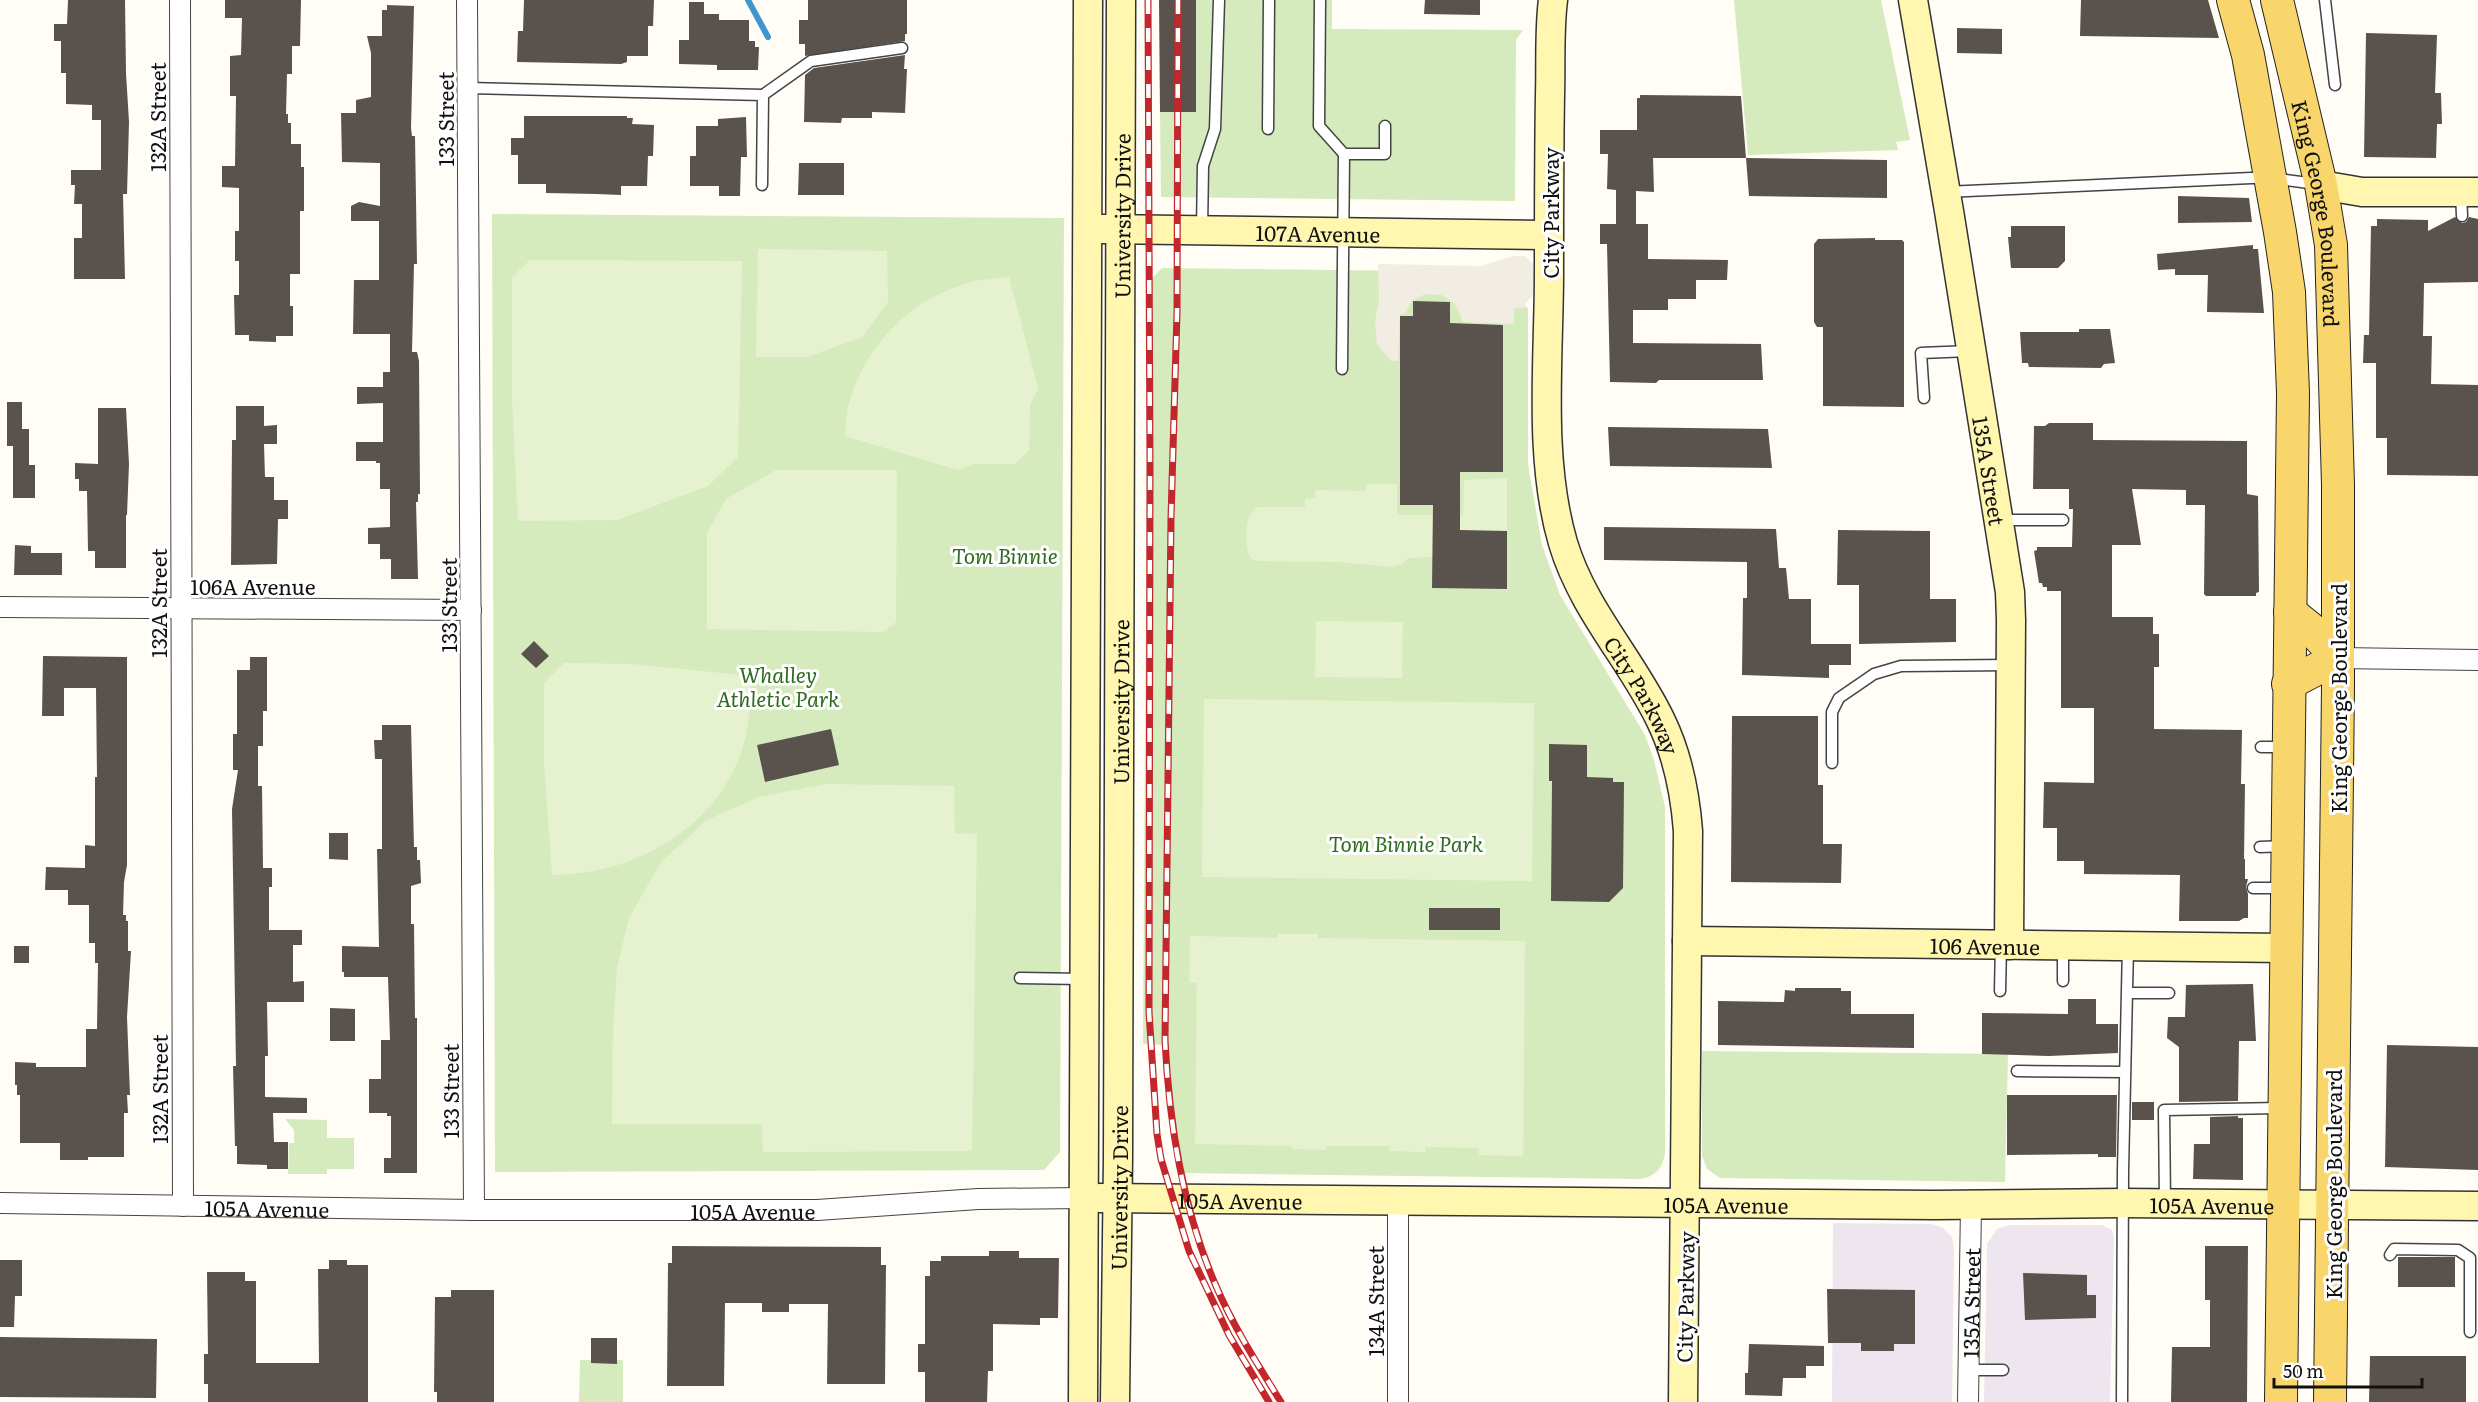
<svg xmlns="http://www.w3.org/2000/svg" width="2478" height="1402" viewBox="0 0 2478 1402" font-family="Literata,serif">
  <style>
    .industrial { fill: #eee6ef }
    .green { fill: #d5ebbd }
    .pitch { fill: #e6f2cf }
    .plaza { fill: #f1ede2 }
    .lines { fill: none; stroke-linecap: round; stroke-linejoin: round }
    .stream { stroke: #3f96cf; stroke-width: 6 }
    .building { fill: #5a524d }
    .lane-casing { stroke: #444; stroke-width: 13 }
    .street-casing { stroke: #444; stroke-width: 22 }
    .secondary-casing { stroke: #333; stroke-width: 31 }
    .primary-casing { stroke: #222; stroke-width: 34 }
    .lane { stroke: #fff; stroke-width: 10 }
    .street { stroke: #fff; stroke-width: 20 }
    .secondary { stroke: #fff6b0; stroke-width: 28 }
    .primary { stroke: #f9d66b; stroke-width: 32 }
    .rail-casing { stroke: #c4262e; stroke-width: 7 }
    .rail { stroke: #fff; stroke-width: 4.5; stroke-dasharray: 14; stroke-linecap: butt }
    .labels { text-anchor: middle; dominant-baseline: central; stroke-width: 6; stroke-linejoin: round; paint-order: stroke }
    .street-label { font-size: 21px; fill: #111; stroke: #fff }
    .park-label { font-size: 21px; font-style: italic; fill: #2f6b1f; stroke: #fff }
  </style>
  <rect width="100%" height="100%" fill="#fffdf5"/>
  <!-- industrial -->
  <path class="industrial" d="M1833,1223L1932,1224L1943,1228L1952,1237L1954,1249L1952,1402H1832Z
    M2010,1225H2102L2112,1230L2114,1238L2110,1402H1984L1987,1244L1997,1229Z"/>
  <!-- green -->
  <path class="green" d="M1196,0H1332V29L1523,30L1516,40L1515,201L1161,197L1160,112L1196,111Z
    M1734,0H1881L1910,140L1896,142L1898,150L1748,155Z
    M492,214L1064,218L1060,1152L1044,1170L495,1172Z
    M1162,268L1502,272L1528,309V464L1542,545L1560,595L1645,735L1654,760L1665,807V1153C1663,1168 1655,1177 1640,1179L1183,1173L1163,1045L1143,1044L1148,282Z
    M1702,1051L2008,1054L2005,1182L1720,1178L1707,1169L1702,1156Z
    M285,1119L327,1120V1138H354V1169H327V1174H288L289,1143H294V1130Z
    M580,1360H623V1402H579Z"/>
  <!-- pitch -->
  <path class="pitch" d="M758,249L887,251L888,302L862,337L807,357H756Z
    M530,260L742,261L738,457L708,486L617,520L518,521L512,397V277Z
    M1009,277L1038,388L1030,405L1029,450L1015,464H973L958,470L845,436C846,424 846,411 850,400C867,344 909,302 964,284C978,279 995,279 1009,277Z
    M776,470H897L896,622L883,632L707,629V533L726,499Z
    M1507,478V589L1432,557L1408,558L1403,564L1392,567L1338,562L1256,561L1250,558C1245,544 1243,514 1258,507H1305V499L1315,498V490L1366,491V484H1397V515H1463L1464,480Z
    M1316,621L1403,622L1402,678L1315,677Z
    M564,663L631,664L752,676C751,695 750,715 746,735C726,823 638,875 552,875L544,761V683Z
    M1204,699L1534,703L1532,881L1202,877Z
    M827,784L954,786L955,833L977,834L972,1151L763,1152L762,1124H612L613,1031L617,968L629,918L661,862L707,820L759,797Z
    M1278,934H1318V938L1525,941L1523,1156L1479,1155V1148L1426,1147L1425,1152L1389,1151V1146H1327L1326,1150L1292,1149V1146L1195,1144L1197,983H1189L1190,936L1278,938Z"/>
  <!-- plaza -->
  <path class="plaza" d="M1514,256H1525L1533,264L1536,291L1525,304V308H1514V324L1462,322L1461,316L1454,303L1442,295L1425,294L1412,301L1404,314H1400L1398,361H1391L1377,344L1375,322L1379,300L1378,264L1481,266Z"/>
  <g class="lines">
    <!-- stream -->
    <path class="stream" d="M748,0L768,37"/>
  </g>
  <!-- building -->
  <path class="building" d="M68,0H125L126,73L129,122L127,194H123L125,279H74V238H82V204H74L75,185H71V170H101V120H92V105L66,104V73H61V41H54V24H67Z
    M225,0H301L300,46H292V74H287L286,114H288V123H291V144H301V167H304V211H300V274H290V306H293V336H276V342L249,341V335H235L234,295H239V261H235V231H239V188L222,187V166H235L236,96H230V56L241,55L242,18H225Z
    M524,0H654L653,26H648V56H627V62L621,64L517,62L518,31H523Z
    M808,0H907V34H905V41L805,56V44H799V20H808Z
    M1159,0H1196V112H1160Z
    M1425,0H1480V15L1424,14Z
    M2081,0H2208L2219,38L2080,36Z
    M689,2H704V14H719V20H749V41H755V47H759L758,70H717V65L679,64V40H689Z
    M387,5L414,6L411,128L412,136H415L417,264H414L412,352H417L419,361L420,494H418V502H416L418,579H391V559H380V544H368V528L390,527V489H380V463H376V461H356V442H383V403L357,404V387H383V372H390V334H353L354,280H379V221H351V206L359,202L380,206V163L342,162L341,113H356V100L371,97V53L367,36H382V10H387Z
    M1957,28L2002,29V54L1957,53Z
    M2366,33L2437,35L2435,93H2441L2442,124H2437L2436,158L2364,157Z
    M905,55L904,69H907L905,113L872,112V118H842L841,123L804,122L805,75L814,68Z
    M1640,95L1741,96L1746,158H1653L1654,192L1636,191V224H1648V259L1728,260L1727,280H1696V299H1668V310H1633V343L1761,344L1763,380H1659L1656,383L1610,382L1607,244H1600V224H1616V190L1607,189L1608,154H1600V130H1637V98H1640Z
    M524,116H627V118H633L632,124L654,125L653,156H648L647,186H621V195L597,194L546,193V184H518V155H511V138H524Z
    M746,117L747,157H741L740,196H719V186H690V156H696V126H718V119Z
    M1746,158L1887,160V198L1749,196Z
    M799,163H844V195H798Z
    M2178,196L2249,198L2252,222L2178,223Z
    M2455,217L2462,223L2466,222L2469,217L2478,219V282L2424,283L2423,336H2432L2431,384L2478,385V476L2387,475V438H2376V363H2363L2364,335H2369L2371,226H2377V219L2428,220V231Z
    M2011,226H2065V261L2058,268H2011L2008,237H2011Z
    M1875,238V240H1902L1904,242V407L1823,406V327H1817L1814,322V244L1818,239Z
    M2253,245V249H2258L2264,313L2207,312L2208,275H2175V269L2158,270L2157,254Z
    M1413,301L1450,302V323L1503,325V472H1460V530L1507,531V589L1432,588L1433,505H1400V316H1413Z
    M2079,329H2110L2115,363L2104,364L2101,368L2029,367L2028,363H2022L2020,332H2079Z
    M7,402H22V429H29V465H35V498H13V446H7Z
    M236,406H264V426L277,425V444H264L265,477H274V500H288V519H278L277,564L231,565L232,440H236Z
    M98,408H126L129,464L127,515H126V568H95V551H88L87,491H79V479H75V463L98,464Z
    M2049,423H2093V440L2247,441V494L2258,496L2259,592L2256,593V596H2206L2204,594L2205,505H2186V490L2132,489L2141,545H2112V617H2153V634H2159V667H2154V729L2242,730L2241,784H2245L2244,859H2245V879H2248L2246,887L2248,894V918H2244L2239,921H2179L2180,875L2084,874V861H2057V828H2043L2044,782L2094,783V708H2061V591H2047V587H2043L2042,583H2039L2034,551L2037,550V547H2072L2073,509H2069V489H2033L2034,426H2045Z
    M1608,427L1768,429L1772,468L1610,466Z
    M1604,527L1776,529L1779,568H1786L1789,599H1811V644H1851V665H1829V678L1742,675L1743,598H1747V562L1604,560Z
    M1838,530L1930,531V599H1956V642L1859,644V585H1837Z
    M15,545L31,546V553H62V575H14Z
    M534,641L549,656L536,668L521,654Z
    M43,656L127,657V865L124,882L123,915H126V921H128V951H131L127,1017L130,1095H127L128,1113H124V1157H88V1160H60V1143H20V1095H17V1085H15V1062L36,1063V1067H86V1029H97L98,963H95V943H89V905H68V890H45L46,867L85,868V845L95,846V777H97L96,688H64V716H42Z
    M250,657H267V711H263V746H258V786H262L263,868H272V887H269V930H302V945H293V982L304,981V1002H267L268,1056H265V1097L307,1098V1113H273L274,1142H288V1169H267V1165L237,1164V1146H235L233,1066H236L232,809L238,770H233V734H237V670H250Z
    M1732,716H1818V785H1823V844H1842L1841,883L1731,882Z
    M382,725H411L414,847H417V860H420L421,883L411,886V924H414L415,1018H417V1173H384V1158H391V1116H387V1113H369V1079H381V1040H390L388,977H344V972H342V946L379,947L377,849H382V759H375L374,740H382Z
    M831,729L839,765L765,782L757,745Z
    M1549,744L1587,745V777L1613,778V782H1624L1623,888L1609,902L1551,901L1552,781H1549Z
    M329,833H348V860L329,859Z
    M1429,908H1500V930H1429Z
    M14,946H29V963H14Z
    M2253,984L2256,1041H2239L2238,1101L2179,1102V1047L2167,1038L2168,1017H2185L2186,985Z
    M1795,988H1841V991H1851V1014H1914V1048L1718,1045V1001L1784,1002L1785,990L1795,991Z
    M2068,999H2096V1024H2118V1053L2049,1056L1982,1054V1013L2068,1014Z
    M330,1008L355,1009V1041H330Z
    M2387,1045L2478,1047V1170L2385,1167Z
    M2007,1095H2117L2116,1157H2098V1154L2007,1155Z
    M2132,1102H2154V1120H2132Z
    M2238,1116V1118H2243V1180L2193,1179L2194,1144H2210V1117Z
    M672,1246L881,1247V1265H886L885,1384H827L828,1304H789V1312H762V1303H725L724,1386H667L668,1263H672Z
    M2205,1246H2248L2247,1402H2171L2172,1347H2210V1300H2205Z
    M989,1251H1019V1258H1059L1058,1318H1040V1325L993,1324V1371H988L987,1402H925V1372H918V1344H925V1276H930V1261H941V1256H989Z
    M2398,1257H2455V1287H2398Z
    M0,1260H22V1296H15L14,1327H0Z
    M329,1260H347V1265H368V1402H208V1384H204V1354H208L207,1272H245V1281H256V1363H319L318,1269H329Z
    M2023,1273L2087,1275V1295H2096V1318L2025,1320Z
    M1827,1289L1915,1290V1344H1894V1351H1861V1343H1828Z
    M451,1290H494V1402H437V1392H434L435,1297H451Z
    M0,1337L157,1339L156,1398L0,1397Z
    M591,1338H617V1364L591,1363Z
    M1749,1344L1824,1346V1366H1806V1378H1783L1782,1396L1745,1395V1373H1748Z
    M2370,1356H2466V1402H2369Z"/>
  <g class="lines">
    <defs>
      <path id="lane" d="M1320,0L1319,126L1344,154
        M2325,0L2335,85
        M468,88L763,95L811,61L902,48
        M1268,129L1269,0
        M762,185L763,95
        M1945,192L2251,178H2271L2316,184
        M2461,192L2462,216
        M1202,229L1203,166L1215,129L1219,0
        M1342,369L1344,154H1385V126
        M1924,398L1921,353L1970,351
        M2000,520H2063
        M2261,747H2287
        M1832,763V712L1839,698L1874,674L1901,666L2011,665
        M2260,847L2286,846
        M2253,888H2286
        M2063,946V981
        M1020,978L1083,979
        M2000,991L2001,945
        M2127,993H2169
        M2017,1071L2125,1072
        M2165,1203L2164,1110L2281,1108
        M2390,1255L2394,1249L2458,1250L2470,1258V1332
        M1968,1370H2003
        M2122,1402L2123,1171L2128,946"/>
      <g id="street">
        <path d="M180,0L183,1206"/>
        <path d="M467,0L474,1210"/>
        <path d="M0,607L471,610"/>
        <path d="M2338,658L2478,660"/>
        <path id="s1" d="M0,1203L474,1210H817L978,1199L1084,1198"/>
        <path d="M1398,1402V1200"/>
        <path id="s2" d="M1968,1402L1971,1205"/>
      </g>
      <g id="secondary">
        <path id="s3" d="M1553,0C1549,31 1551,64 1550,95C1549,154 1549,213 1549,272C1549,360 1538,458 1563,543C1583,610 1632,660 1661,721C1678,756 1685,792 1688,831L1683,1402"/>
        <path id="s4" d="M1913,0L1949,211L2010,592L2011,620L2009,945"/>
        <path d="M2321,185L2362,192H2478"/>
        <path id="s5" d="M1102,229L1548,235"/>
        <path id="s6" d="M1687,941L2285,948"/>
        <path id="s7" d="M1100,1198L1935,1205L2123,1203L2478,1206"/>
        <path d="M1083,1402L1088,0"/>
        <path id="s8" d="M1115,1402L1118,1157L1121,0"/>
      </g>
      <g id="primary">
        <path d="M2233,0L2248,55L2280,232L2289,292L2293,393L2281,1402"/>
        <path id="s9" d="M2277,0L2321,185L2331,245L2338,485V686L2330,1402"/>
        <path d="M2288,684L2338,658L2310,628L2290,612"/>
      </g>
    </defs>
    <!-- lane casing -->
    <use href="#lane" class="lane-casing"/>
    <!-- street casing -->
    <use href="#street" class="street-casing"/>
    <!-- secondary casing -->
    <use href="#secondary" class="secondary-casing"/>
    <!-- primary casing -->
    <use href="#primary" class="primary-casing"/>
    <!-- lane -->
    <use href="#lane" class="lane"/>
    <!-- street -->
    <use href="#street" class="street"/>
    <!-- secondary -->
    <use href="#secondary" class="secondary"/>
    <!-- primary -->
    <use href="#primary" class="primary"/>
    <defs>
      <path id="rail" d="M1148,0L1150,468L1149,1012L1157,1134L1161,1159L1189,1251L1229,1335L1269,1402
        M1178,0L1177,313L1171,518L1165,1040C1169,1124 1182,1208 1216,1286C1233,1326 1258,1365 1281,1402"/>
    </defs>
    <!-- rail casing -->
    <use href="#rail" class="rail-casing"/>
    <!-- rail -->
    <use href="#rail" class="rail"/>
  </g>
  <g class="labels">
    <!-- street labels -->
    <g class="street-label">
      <text transform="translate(156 117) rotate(-90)">132A Street</text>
      <text transform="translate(444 119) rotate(-90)">133 Street</text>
      <text transform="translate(1549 213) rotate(-90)">City Parkway</text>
      <text stroke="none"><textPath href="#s9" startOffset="218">King George Boulevard</textPath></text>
      <text stroke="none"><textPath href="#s8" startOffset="1186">University Drive</textPath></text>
      <text stroke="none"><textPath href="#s5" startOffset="216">107A Avenue</textPath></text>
      <text stroke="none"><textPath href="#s4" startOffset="477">135A Street</textPath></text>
      <text x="253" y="585">106A Avenue</text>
      <text transform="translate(157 603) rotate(-90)">132A Street</text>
      <text transform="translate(447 605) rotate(-90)">133 Street</text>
      <text stroke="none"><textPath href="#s3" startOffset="717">City Parkway</textPath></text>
      <text transform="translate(2337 698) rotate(-90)">King George Boulevard</text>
      <text stroke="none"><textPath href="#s8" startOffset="700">University Drive</textPath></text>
      <text stroke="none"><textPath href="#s6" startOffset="298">106 Avenue</textPath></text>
      <text transform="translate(158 1089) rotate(-90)">132A Street</text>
      <text transform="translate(449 1091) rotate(-90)">133 Street</text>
      <text transform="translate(2332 1184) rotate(-90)">King George Boulevard</text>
      <text stroke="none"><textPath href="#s8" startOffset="214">University Drive</textPath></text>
      <text stroke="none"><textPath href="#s7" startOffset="140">105A Avenue</textPath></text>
      <text stroke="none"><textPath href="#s7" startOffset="626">105A Avenue</textPath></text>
      <text stroke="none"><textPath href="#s7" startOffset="1112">105A Avenue</textPath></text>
      <text stroke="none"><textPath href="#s1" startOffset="267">105A Avenue</textPath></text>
      <text stroke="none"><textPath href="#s1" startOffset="753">105A Avenue</textPath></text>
      <text transform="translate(1684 1297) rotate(-89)">City Parkway</text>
      <text transform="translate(1374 1301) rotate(-90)">134A Street</text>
      <text stroke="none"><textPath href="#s2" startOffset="99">135A Street</textPath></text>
    </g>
    <!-- park labels -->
    <g class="park-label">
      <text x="1005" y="554">Tom Binnie</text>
      <text x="778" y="673">Whalley<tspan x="778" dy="24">Athletic Park</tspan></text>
      <text x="1406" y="842">Tom Binnie Park</text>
    </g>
  </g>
  <!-- scale -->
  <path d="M2274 1378v9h148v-9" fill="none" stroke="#111111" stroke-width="3"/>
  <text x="2283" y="1378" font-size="18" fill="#111111" stroke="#ffffff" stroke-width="4.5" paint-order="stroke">50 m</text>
</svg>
